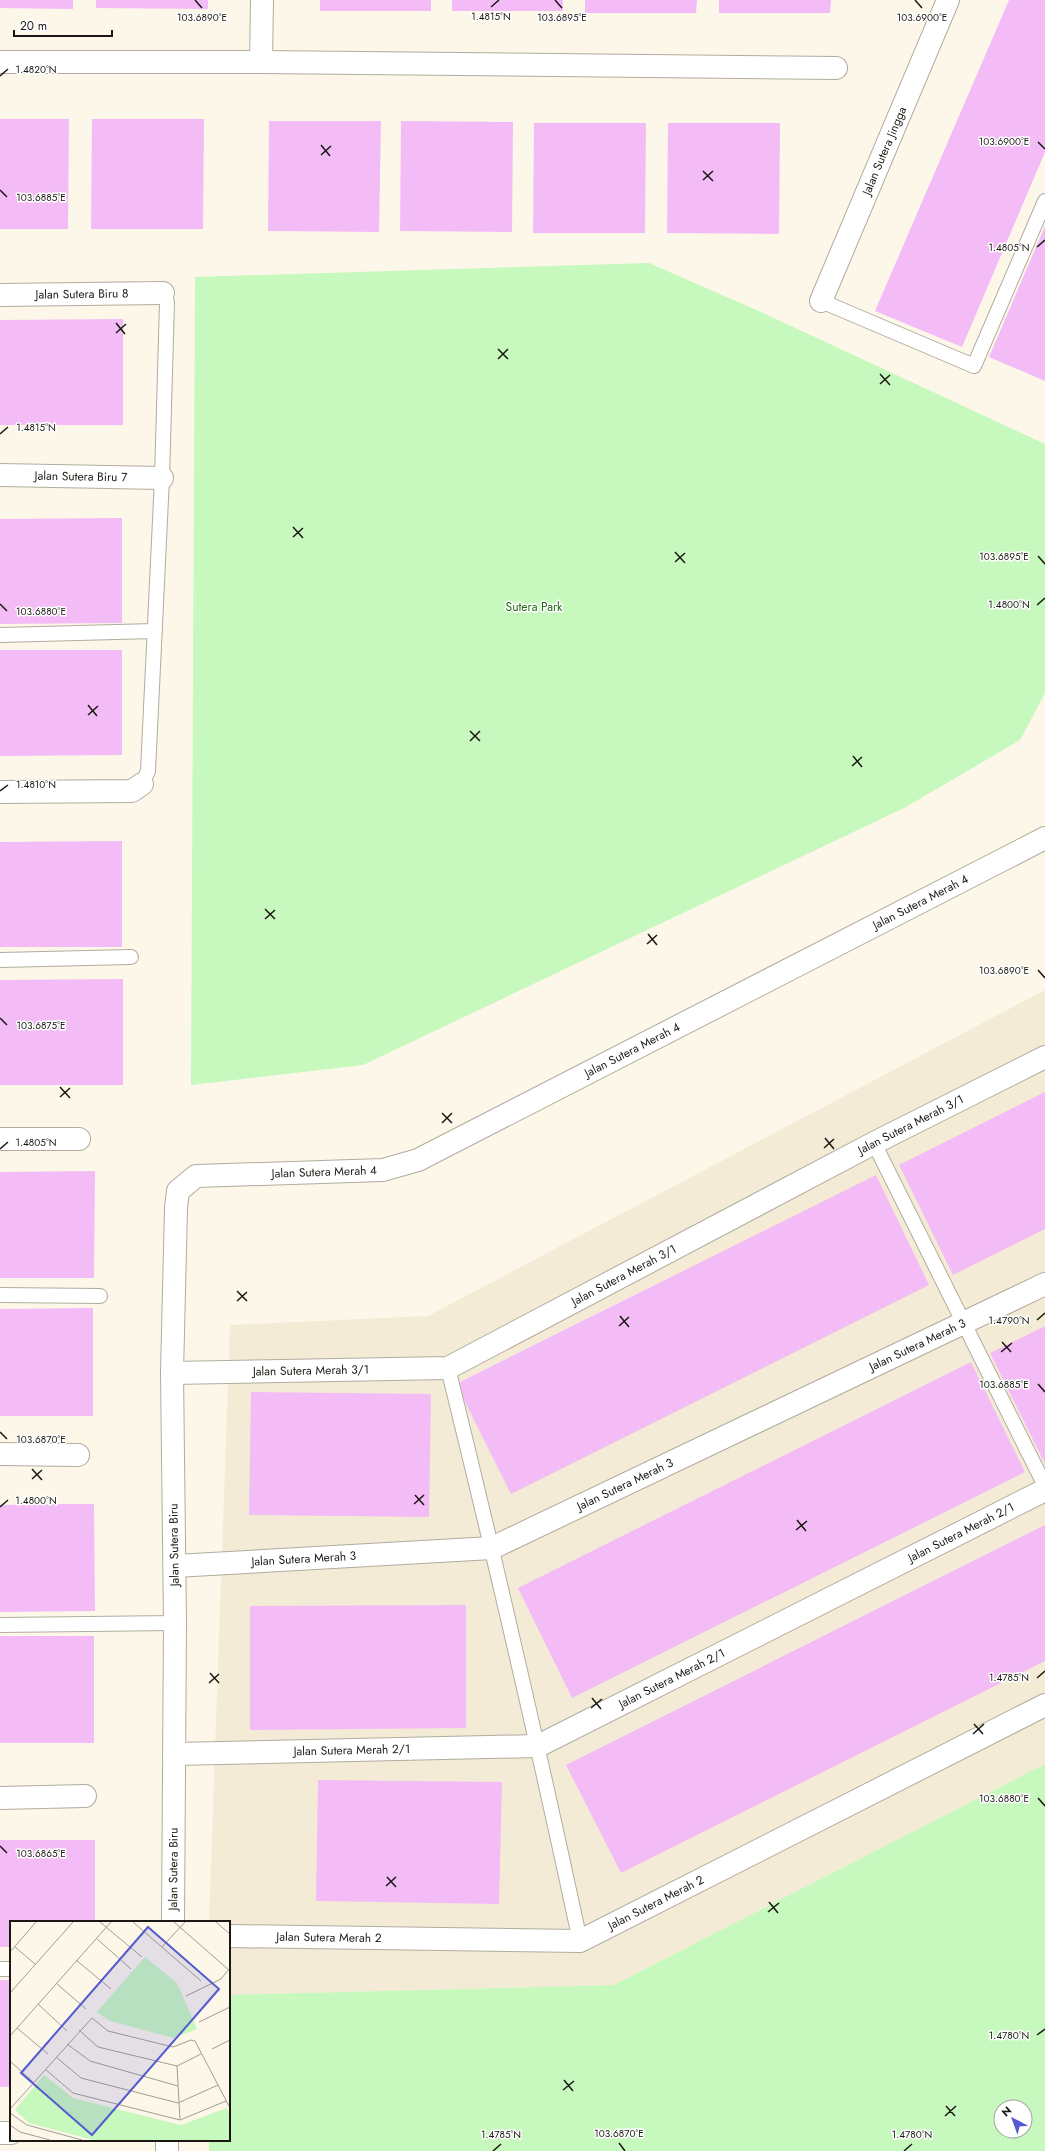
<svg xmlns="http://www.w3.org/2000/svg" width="1045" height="2151" viewBox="0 0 1045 2151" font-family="Jost,sans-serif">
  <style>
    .built { fill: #f3ebd5 }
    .green { fill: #c7f8be; fill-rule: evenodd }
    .building { fill: #f4bcf7 }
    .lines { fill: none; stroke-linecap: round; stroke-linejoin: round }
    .service-casing { stroke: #b1ac9f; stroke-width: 16 }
    .minor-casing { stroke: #b1ac9f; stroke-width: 24 }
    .service { stroke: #fff; stroke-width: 14 }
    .minor { stroke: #fff; stroke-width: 22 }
    .ticks { fill: none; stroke: #191812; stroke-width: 1.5 }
    .labels { text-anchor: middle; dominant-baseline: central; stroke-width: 3; stroke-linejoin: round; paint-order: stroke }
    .street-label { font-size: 12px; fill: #191812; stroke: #fff }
    .park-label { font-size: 12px; fill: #246718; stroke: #fff }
    .inset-road { fill: none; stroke: #a19e92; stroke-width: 1 }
    .view { fill: #545ad0; fill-opacity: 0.15; stroke: #545ad0; stroke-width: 2 }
    .inset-edge { fill: none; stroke: #191812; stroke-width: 2 }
    .ticks-label { font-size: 10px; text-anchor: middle; fill: #191812; stroke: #fff; stroke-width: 3; stroke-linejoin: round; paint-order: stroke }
  </style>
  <rect width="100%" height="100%" fill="#fcf7e8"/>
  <!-- built -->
  <path class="built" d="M1045,990V1764L614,1985L229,1995V1922H209L230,1325L428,1316Z"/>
  <!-- green -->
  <path class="green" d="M649,263L761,312L1045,444V693L1020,740L906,807L363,1065L191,1085L195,277Z
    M1045,1764V2151H209V2140H229V1995L614,1985ZM1001,2107H1025V2131H1001Z"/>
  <!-- building -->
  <path class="building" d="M0,0H73V9L0,8Z
    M96,0H208V9L96,8Z
    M320,0H431V11H320Z
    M452,0H563V11H452Z
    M585,0H697L696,13H585Z
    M719,0H831L830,13H719Z
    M1009,0H1045V152L962,347L875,311Z
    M0,119H69L68,229H0Z
    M92,119H204L203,229H91Z
    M269,121H381L379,232L268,231Z
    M401,121L513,122L512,232L400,231Z
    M534,123H646L645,233H533Z
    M668,123H780L779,234L667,233Z
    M1045,226V381L989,357Z
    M123,319V425H0V320Z
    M122,518V623L0,624V519Z
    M0,650H122V755L0,756Z
    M122,841V947H0V842Z
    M123,979V1085H0V980Z
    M1045,1092V1229L953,1275L899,1165Z
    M95,1171L94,1278H0V1172Z
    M876,1175L929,1285L511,1494L456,1384Z
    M93,1308V1416H0V1309Z
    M1045,1326V1464L990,1353Z
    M971,1362L1025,1472L572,1698L518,1588Z
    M251,1392L431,1394L429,1517L249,1515Z
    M62,1504H94L95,1611L0,1612V1505Z
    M1045,1525V1661L621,1873L566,1765Z
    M466,1605V1728L250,1730V1606Z
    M0,1636H94V1743H0Z
    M318,1780L502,1782L499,1904L316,1901Z
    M0,1840H95V1922H11V1947H0Z
    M0,1980H11V2087H0Z"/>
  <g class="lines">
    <defs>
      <path id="service" d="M821,301L974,366L1045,201
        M0,635L155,631
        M142,784L148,771L162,478L167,302L163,293
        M0,960L131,957
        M874,1143L1045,1486
        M0,1295L100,1296
        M448,1368C495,1559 539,1749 580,1941
        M0,1625L175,1623
        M0,1969H11"/>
      <g id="minor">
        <path d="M0,62H261L836,68"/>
        <path d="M261,62L262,0"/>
        <path id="s1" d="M0,295L163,293"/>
        <path id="s2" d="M821,301L948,0"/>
        <path id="s3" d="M0,475L162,478"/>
        <path d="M0,792L132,791L142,784"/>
        <path d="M0,1139H79"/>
        <path id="s4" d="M172,1373L448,1368L874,1143L1045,1057"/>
        <path d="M0,1454L78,1455"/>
        <path id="s5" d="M175,1566L492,1548L1045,1284"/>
        <path id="s6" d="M174,1754L538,1746L1045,1490"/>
        <path d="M0,1798L85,1796"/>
        <path id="s7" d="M173,1922L175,1623L172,1373L176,1208L178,1191L196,1176L383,1170L418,1160L1045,838"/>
        <path id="s8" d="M229,1936L580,1941L1045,1705"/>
        <path d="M0,2133H11"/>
        <path d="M167,2140V2151"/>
      </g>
    </defs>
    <!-- service casing -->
    <use href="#service" class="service-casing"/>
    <!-- minor casing -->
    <use href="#minor" class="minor-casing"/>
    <!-- service -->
    <use href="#service" class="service"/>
    <!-- minor -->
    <use href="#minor" class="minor"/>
  </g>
  <!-- ticks -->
  <path class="ticks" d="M195,0L202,8M555,0L562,8M915,0L922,8M491,7L499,0M0,76L8,69M1038,142L1045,149M321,145L330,156M321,155L331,146M703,171L713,181M703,180L713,171M0,190L7,197M1037,247L1045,240M116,323L125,334M116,333L126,324M498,349L508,359M498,359L508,349M880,374L890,385M880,384L890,375M0,434L8,427M293,527L303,538M293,537L303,528M675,552L685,563M1038,556L1045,564M675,562L685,553M0,604L7,611M1037,605L1045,598M88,705L97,716M88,715L98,706M470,731L480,741M470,741L480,731M853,756L862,767M852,766L862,757M0,791L8,785M265,909L275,919M265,919L275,910M648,934L657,945M647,944L657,935M1038,970L1045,978M0,1018L7,1025M60,1087L70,1098M60,1097L70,1088M442,1113L452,1123M442,1123L452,1113M825,1138L834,1149M824,1148L834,1139M0,1149L8,1142M237,1291L247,1301M237,1301L247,1292M620,1316L629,1327M1037,1320L1045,1313M619,1326L629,1317M1002,1342L1011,1352M1001,1352L1012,1343M1038,1384L1045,1392M0,1432L7,1439M32,1469L42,1480M32,1479L42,1470M415,1495L424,1505M414,1504L424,1495M0,1507L8,1500M797,1520L806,1531M796,1530L807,1521M210,1673L219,1683M1037,1678L1045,1671M209,1683L219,1674M592,1698L601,1709M591,1708L602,1699M974,1724L983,1734M973,1734L984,1724M1038,1798L1045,1806M0,1846L7,1853M387,1877L396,1887M386,1886L396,1877M769,1902L778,1913M768,1912L779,1903M1037,2035L1045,2029M564,2080L573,2091M563,2090L574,2081M946,2106L955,2116M945,2116L956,2106M619,2143L625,2151M493,2151L501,2144M904,2151L912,2144"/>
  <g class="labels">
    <!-- street labels -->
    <g class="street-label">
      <text stroke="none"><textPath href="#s2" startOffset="163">Jalan Sutera Jingga</textPath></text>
      <text stroke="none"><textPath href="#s1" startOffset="82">Jalan Sutera Biru 8</textPath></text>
      <text stroke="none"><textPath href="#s3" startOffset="81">Jalan Sutera Biru 7</textPath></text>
      <text stroke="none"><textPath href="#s7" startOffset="1543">Jalan Sutera Merah 4</textPath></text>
      <text stroke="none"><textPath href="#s7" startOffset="1219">Jalan Sutera Merah 4</textPath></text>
      <text stroke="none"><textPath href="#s4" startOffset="799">Jalan Sutera Merah 3/1</textPath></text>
      <text stroke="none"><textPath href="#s7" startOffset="883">Jalan Sutera Merah 4</textPath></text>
      <text stroke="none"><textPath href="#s4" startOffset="475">Jalan Sutera Merah 3/1</textPath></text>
      <text stroke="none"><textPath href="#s5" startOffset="789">Jalan Sutera Merah 3</textPath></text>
      <text stroke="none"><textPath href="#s4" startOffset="139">Jalan Sutera Merah 3/1</textPath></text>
      <text stroke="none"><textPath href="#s5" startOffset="465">Jalan Sutera Merah 3</textPath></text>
      <text stroke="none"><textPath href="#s6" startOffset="838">Jalan Sutera Merah 2/1</textPath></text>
      <text transform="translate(174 1545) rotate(-91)">Jalan Sutera Biru</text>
      <text stroke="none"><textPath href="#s5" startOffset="129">Jalan Sutera Merah 3</textPath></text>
      <text stroke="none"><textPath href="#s6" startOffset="514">Jalan Sutera Merah 2/1</textPath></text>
      <text stroke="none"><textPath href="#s6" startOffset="178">Jalan Sutera Merah 2/1</textPath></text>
      <text stroke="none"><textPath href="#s7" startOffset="53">Jalan Sutera Biru</textPath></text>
      <text stroke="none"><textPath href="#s8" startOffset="436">Jalan Sutera Merah 2</textPath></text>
      <text stroke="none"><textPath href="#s8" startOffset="100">Jalan Sutera Merah 2</textPath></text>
    </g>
    <!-- park labels -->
    <g class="park-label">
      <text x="534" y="607">Sutera Park</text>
    </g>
  </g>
  <!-- overview -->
  <g transform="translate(10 1921)">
    <rect width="220" height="220" fill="#fcf7e8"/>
    <path d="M135,36L167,62L187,108L164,117L100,100L87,91ZM34,154L63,177L171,204L217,187L220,194V219H83L19,202L5,189Z" fill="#c7f8be"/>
    <path class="inset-road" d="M90,1L132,36M123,1L191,60M164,1L220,50M206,1L220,13M86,17L121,48M5,26L25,43M152,26L175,1M0,31L26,1M66,39L101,68M46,62L76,88M0,72L63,1M176,75L211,58L219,48M28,83L57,110M189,101L220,86M7,107L38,133M69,109L88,126L167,145L191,133M0,115L101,1M57,123L80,140L168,165M202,128L220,119M46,136L71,157L168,182L208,164M0,140L23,161M167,145L170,199M35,148L63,172L170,199L216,180M0,188L82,97L98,110L163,126L181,119L185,120L220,187M0,192L17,204L72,219M0,204L10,211L40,219"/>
    <path class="view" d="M138,6L209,68L82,214L11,152Z"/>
    <rect width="220" height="220" class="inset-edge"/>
  </g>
  <g class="ticks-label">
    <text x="491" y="20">1.4815°N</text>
    <text x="202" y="21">103.6890°E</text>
    <text x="562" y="21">103.6895°E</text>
    <text x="922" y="21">103.6900°E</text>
    <text x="36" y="73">1.4820°N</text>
    <text x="1004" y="145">103.6900°E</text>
    <text x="41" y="201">103.6885°E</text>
    <text x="1009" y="251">1.4805°N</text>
    <text x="36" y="431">1.4815°N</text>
    <text x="1004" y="560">103.6895°E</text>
    <text x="1009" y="608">1.4800°N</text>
    <text x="41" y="615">103.6880°E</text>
    <text x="36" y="788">1.4810°N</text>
    <text x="1004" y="974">103.6890°E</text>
    <text x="41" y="1029">103.6875°E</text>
    <text x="36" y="1146">1.4805°N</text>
    <text x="1009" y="1324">1.4790°N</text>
    <text x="1004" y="1388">103.6885°E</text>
    <text x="41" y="1443">103.6870°E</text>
    <text x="36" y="1504">1.4800°N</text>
    <text x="1009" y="1681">1.4785°N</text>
    <text x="1004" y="1802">103.6880°E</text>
    <text x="41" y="1857">103.6865°E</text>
    <text x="1009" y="2039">1.4780°N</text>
    <text x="619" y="2137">103.6870°E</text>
    <text x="501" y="2138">1.4785°N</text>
    <text x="912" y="2138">1.4780°N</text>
  </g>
  <!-- north arrow -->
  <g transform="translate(1013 2119) rotate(319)"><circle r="19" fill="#ffffff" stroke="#a3a3a0"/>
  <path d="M0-3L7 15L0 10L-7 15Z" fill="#545ad0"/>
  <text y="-6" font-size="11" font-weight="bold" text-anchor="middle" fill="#191812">N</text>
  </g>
  <!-- scale -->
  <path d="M14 30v6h98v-6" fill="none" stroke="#191812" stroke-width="2"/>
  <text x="20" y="30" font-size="12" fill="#191812" stroke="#ffffff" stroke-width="3" paint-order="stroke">20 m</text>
</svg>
